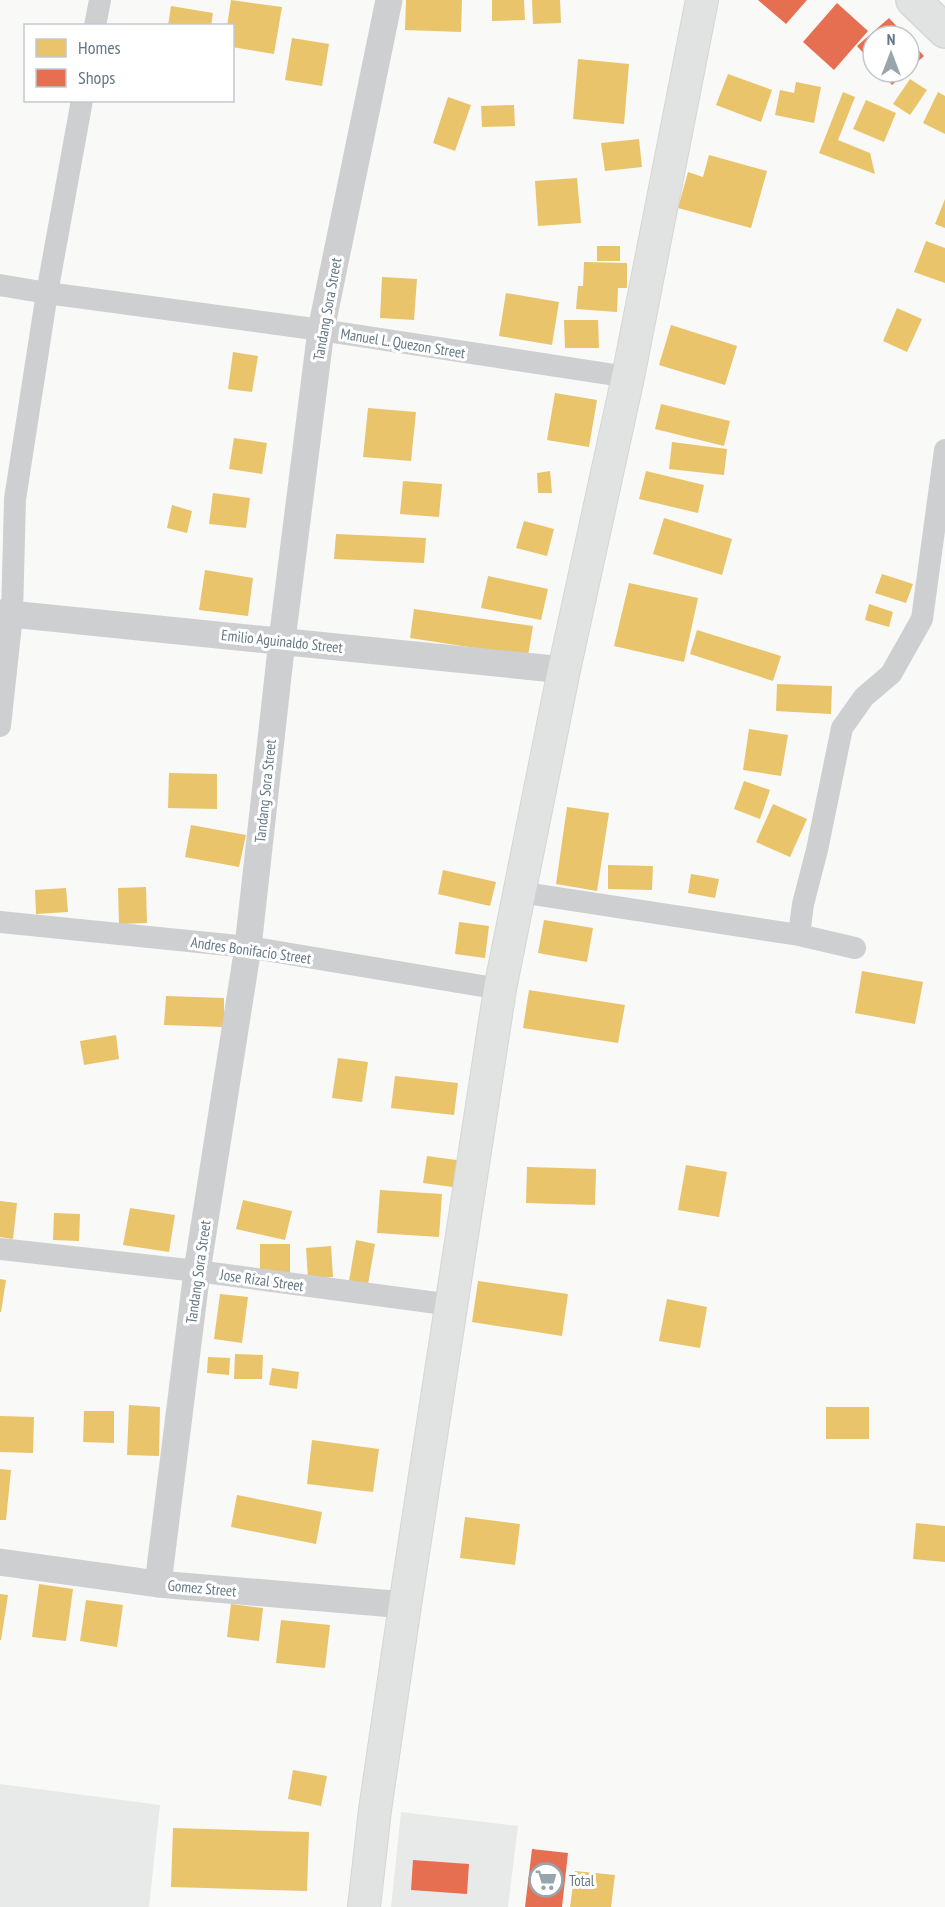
<svg xmlns="http://www.w3.org/2000/svg" width="945" height="1907" viewBox="0 0 945 1907" font-family="'PT Sans Narrow',sans-serif">
  <style>
    .built { fill: #e8eae9 }
    .homes { fill: #e9c46a }
    .shops { fill: #e76f51 }
    .lines { fill: none; stroke-linecap: round; stroke-linejoin: round }
    .secondary-casing { stroke: #d5d6d6; stroke-width: 34 }
    .primary-casing { stroke: #d6d7d8; stroke-width: 36 }
    .minor { stroke: #cecfd0; stroke-width: 22 }
    .tertiary { stroke: #cecfd0; stroke-width: 27 }
    .secondary { stroke: #e1e2e2; stroke-width: 32 }
    .primary { stroke: #e1e2e2; stroke-width: 33 }
    .labels { text-anchor: middle; dominant-baseline: central; stroke-width: 6; stroke-linejoin: round; paint-order: stroke }
    .street-label { font-size: 15px; fill: #637884; stroke: #fff }
    .poi-label { font-size: 15px; fill: #637884; stroke: #fff; text-anchor: start }
  </style>
  <rect width="100%" height="100%" fill="#f9f9f8"/>
  <!-- built -->
  <path class="built" d="M0,1784L160,1805L149,1907H0Z
    M401,1812L518,1826L508,1907H391Z"/>
  <!-- homes -->
  <path class="homes" d="M231,0L282,7L274,54L232,47V26H227Z
    M406,0H462L461,32L405,30Z
    M492,0H524L525,20L492,21Z
    M532,0H560L561,23L533,24Z
    M171,6L213,13L211,26H168Z
    M292,38L329,44L322,86L285,80Z
    M578,59L629,64L624,124L573,119Z
    M728,74L772,90L761,122L716,105Z
    M910,79L927,90L910,115L893,104Z
    M796,82L821,87L814,123L775,115L780,90L794,93Z
    M843,92L855,97L838,140L870,153L875,174L819,153Z
    M938,92L945,96V134L923,123Z
    M448,97L471,105L455,151L433,143Z
    M866,100L896,113L884,142L853,129Z
    M514,105L515,126L482,127L481,106Z
    M639,139L642,167L605,171L601,143Z
    M709,155L767,171L751,228L678,208L688,172L703,177Z
    M577,178L581,223L538,226L535,181Z
    M945,199V228L935,224Z
    M926,241L945,248V283L914,272Z
    M597,246H620V261H597Z
    M584,262L627,263V288H618L617,312L576,309L578,286H583Z
    M382,277L417,279L414,320L380,318Z
    M506,293L559,302L552,345L499,336Z
    M897,308L922,319L907,352L883,341Z
    M564,320H598L599,348H565Z
    M671,325L737,346L725,385L659,365Z
    M233,352L258,356L252,392L228,389Z
    M555,393L597,400L589,447L547,440Z
    M661,404L730,421L724,446L655,429Z
    M368,408L416,412L411,461L363,457Z
    M234,438L267,443L262,474L229,469Z
    M672,442L727,449L724,475L669,469Z
    M550,471L552,493H538L537,473Z
    M646,471L704,485L698,513L639,499Z
    M403,481L442,484L439,517L400,514Z
    M213,493L250,498L246,528L209,524Z
    M172,505L192,511L187,533L167,528Z
    M664,518L732,539L722,575L653,554Z
    M524,521L554,529L547,556L516,548Z
    M336,534L426,538L424,563L334,559Z
    M205,570L253,578L248,616L199,610Z
    M882,574L913,584L906,603L875,593Z
    M488,576L548,589L541,620L481,608Z
    M629,583L698,598L684,662L614,646Z
    M869,604L893,612L889,627L865,620Z
    M414,609L533,626L528,656L410,638Z
    M697,630L781,656L773,681L690,654Z
    M777,684L832,686L831,714L776,711Z
    M749,729L788,735L781,776L743,770Z
    M169,773L217,774V809L168,808Z
    M744,781L770,790L760,819L734,809Z
    M773,804L807,819L790,857L756,842Z
    M567,807L609,813L597,891L556,884Z
    M191,825L246,835L239,867L185,857Z
    M608,865L653,866L652,890L608,889Z
    M443,870L496,882L490,906L438,894Z
    M691,874L719,879L715,898L688,893Z
    M146,887L147,923L119,924L118,888Z
    M66,888L68,912L36,914L35,890Z
    M544,920L593,928L587,962L538,953Z
    M459,922L489,926L485,958L455,954Z
    M862,971L923,982L915,1024L855,1013Z
    M529,990L625,1005L618,1043L523,1028Z
    M166,996L224,998V1027L164,1025Z
    M116,1035L119,1059L84,1065L80,1041Z
    M338,1058L368,1062L362,1102L332,1098Z
    M395,1076L458,1083L454,1115L391,1108Z
    M427,1156L464,1161L460,1188L423,1183Z
    M686,1165L727,1172L719,1217L678,1210Z
    M527,1167L596,1169L595,1205L526,1203Z
    M380,1190L442,1194L439,1237L377,1233Z
    M243,1200L292,1211L285,1240L236,1229Z
    M0,1201L17,1203L13,1239L0,1237Z
    M130,1208L175,1215L169,1252L123,1245Z
    M54,1213L80,1214L79,1241L53,1240Z
    M356,1240L375,1244L368,1284L349,1281Z
    M260,1244H290V1274H260Z
    M331,1246L333,1277L308,1278L306,1248Z
    M0,1279L6,1280L1,1312H0Z
    M478,1281L568,1294L562,1336L472,1322Z
    M220,1294L248,1297L242,1343L214,1339Z
    M667,1299L707,1307L700,1348L659,1341Z
    M235,1354L263,1355L262,1379H234Z
    M208,1357L230,1358L229,1375L207,1373Z
    M272,1368L299,1372L297,1389L269,1385Z
    M129,1405L160,1407L159,1456L127,1455Z
    M826,1407H869V1439H826Z
    M84,1411H114V1443L83,1442Z
    M0,1416L34,1417L33,1453L0,1452Z
    M312,1440L379,1449L373,1492L307,1484Z
    M0,1469L11,1470L6,1520H0Z
    M237,1495L322,1512L316,1544L231,1527Z
    M465,1517L520,1524L515,1565L460,1558Z
    M916,1523L945,1526V1562L913,1559Z
    M39,1584L73,1589L66,1641L32,1637Z
    M0,1594L8,1595L1,1640H0Z
    M86,1600L123,1605L117,1647L80,1641Z
    M231,1604L263,1608L259,1641L227,1637Z
    M281,1620L330,1625L325,1668L276,1663Z
    M293,1770L327,1776L321,1806L288,1799Z
    M173,1828L309,1832L307,1891L171,1887Z
    M575,1871L615,1875L611,1907H570Z"/>
  <!-- shops -->
  <path class="shops" d="M758,0H807L786,24Z
    M837,3L868,31L834,70L803,42Z
    M889,18L906,36H873V64L857,46Z
    M909,40L924,56L909,70Z
    M881,72H907L892,85Z
    M532,1849L568,1853L562,1907H525Z
    M413,1860L469,1864L467,1894L411,1890Z"/>
  <g class="lines">
    <defs>
      <path id="secondary" d="M364,1907L375,1810L405,1605L500,989L564,670L628,377L702,0"/>
      <path id="primary" d="M913,0L945,31"/>
    </defs>
    <!-- secondary casing -->
    <use href="#secondary" class="secondary-casing"/>
    <!-- primary casing -->
    <use href="#primary" class="primary-casing"/>
    <!-- minor -->
    <path class="minor" d="M95,26L100,0
      M0,285L47,293L321,330L628,377
      M0,726L12,615L15,499L47,293L82,100
      M519,892L799,935L855,948
      M0,922L248,947L500,989
      M799,935L803,904L817,850L842,728L864,697L891,674L922,619L945,450
      M0,1249L197,1271L452,1305"/>
    <!-- tertiary -->
    <path class="tertiary" d="M0,613L564,670
      M0,1562L158,1584L405,1605
      M158,1584L197,1271L248,947L282,640L321,330L389,0"/>
    <!-- secondary -->
    <use href="#secondary" class="secondary"/>
    <!-- primary -->
    <use href="#primary" class="primary"/>
  </g>
  <!-- icons -->
  <defs>
    <symbol id="supermarket-ring" viewBox="-11 -11 22 22"><circle r="9.5" fill="#fff" stroke="#98a5ad" stroke-width="1.5"/><path d="M-6-5.5h2.5l.6 2H6L4.5 2H-2.5L-4.4-4H-6ZM-1.5 3.2a1.3 1.3 0 1 0 .1 0ZM3 3.2a1.3 1.3 0 1 0 .1 0Z" fill="#98a5ad"/></symbol>
  </defs>
  <g fill-rule="evenodd">
    <use href="#supermarket-ring" x="527" y="1861" width="38" height="38"/>
  </g>
  <g class="labels">
    <!-- street labels -->
    <g class="street-label">
      <text transform="translate(327 309) rotate(-80)">Tandang Sora Street</text>
      <text transform="translate(403 343) rotate(9)">Manuel L. Quezon Street</text>
      <text transform="translate(282 641) rotate(6)">Emilio Aguinaldo Street</text>
      <text transform="translate(265 791) rotate(-84)">Tandang Sora Street</text>
      <text transform="translate(251 950) rotate(8)">Andres Bonifacio Street</text>
      <text transform="translate(198 1272) rotate(-82)">Tandang Sora Street</text>
      <text transform="translate(262 1280) rotate(8)">Jose Rizal Street</text>
      <text transform="translate(202 1588) rotate(5)">Gomez Street</text>
    </g>
    <!-- poi labels -->
    <g class="poi-label">
      <text x="569" y="1880">Total</text>
    </g>
  </g>
  <!-- legend -->
  <rect x="24" y="24" width="210" height="78" fill="#ffffff" stroke="#c1c9ce" stroke-width="1.5"/>
  <rect x="36" y="39" width="30" height="18" fill="#e9c46a" stroke="#c1c9ce" stroke-width="1.5"/>
  <text x="78" y="54" font-size="18" fill="#637884">Homes</text>
  <rect x="36" y="69" width="30" height="18" fill="#e76f51" stroke="#c1c9ce" stroke-width="1.5"/>
  <text x="78" y="84" font-size="18" fill="#637884">Shops</text>
  <!-- north arrow -->
  <g transform="translate(891 54)"><circle r="28" fill="#ffffff" stroke="#c1c9ce" stroke-width="1.5"/>
  <path d="M0-4.5L10 22L0 15L-10 22Z" fill="#98a5ad"/>
  <text y="-9" font-size="16" font-weight="bold" text-anchor="middle" fill="#637884">N</text>
  </g>
</svg>
